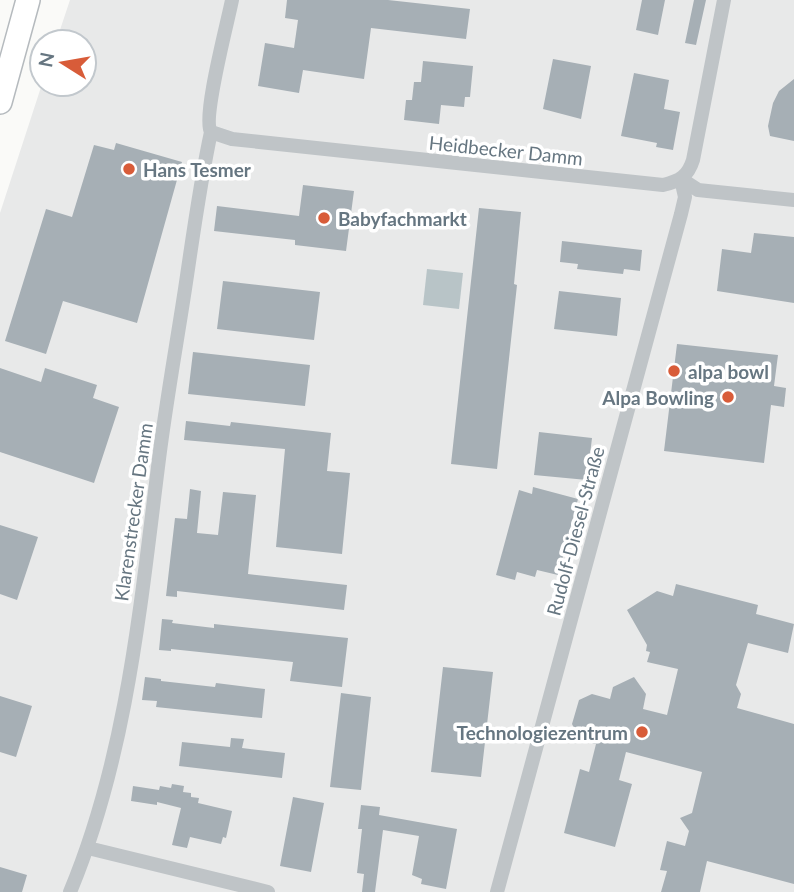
<svg xmlns="http://www.w3.org/2000/svg" width="794" height="892" viewBox="0 0 794 892" font-family="Lato,sans-serif">
  <style>
    .built { fill: #e8e9e9 }
    .water { fill: #b8c4c7 }
    .building { fill: #a6afb5 }
    .lines { fill: none; stroke-linecap: round; stroke-linejoin: round }
    .primary-casing { stroke: #b5babe; stroke-width: 26 }
    .minor { stroke: #bfc4c7; stroke-width: 14 }
    .primary { stroke: #fff; stroke-width: 23 }
    .poi-dot { fill: #d85c39; stroke: #fff; stroke-width: 2.5 }
    .labels { text-anchor: middle; dominant-baseline: central; stroke-width: 7; stroke-linejoin: round; paint-order: stroke }
    .street-label { font-size: 19px; fill: #667681; stroke: #fff }
    .poi-label { font-size: 19px; font-weight: bold; fill: #667681; stroke: #fff; text-anchor: start }
  </style>
  <rect width="100%" height="100%" fill="#fafaf8"/>
  <!-- built -->
  <path class="built" d="M70,0H794V892H0V213L42,84H84V42H56Z"/>
  <!-- water -->
  <path class="water" d="M427,269L463,273L459,309L423,305Z"/>
  <!-- building -->
  <path class="building" d="M287,0H388L470,9L466,39L371,28L364,79L303,70L299,93L258,86L265,43L294,48L298,20L285,18Z
    M642,0H665L658,35L636,30Z
    M694,0H706L696,45L685,43Z
    M553,59L591,66L581,119L543,109Z
    M423,61L473,66L470,97H465L464,107L441,105L439,124L404,120L406,100H412L414,82H421Z
    M634,73L669,80L664,109L680,112L673,150L656,147L657,143L621,136Z
    M794,79V141L770,136L768,126L773,103L779,91Z
    M116,143L182,162L137,323L63,301L46,354L5,341L46,209L72,217L94,145L114,150Z
    M303,185L354,191L346,251L295,245V240L214,231L217,206L299,216Z
    M479,208L521,212L514,284L517,285L497,469L451,464Z
    M754,233L794,237V303L717,291L722,249L751,253Z
    M562,241L642,250L640,271L624,269L623,274L577,269L578,264L560,262Z
    M223,281L320,292L314,340L217,329Z
    M559,291L621,298L617,336L554,329Z
    M677,344L778,355L774,386L786,388L784,407L771,405L764,463L664,451Z
    M193,352L310,365L305,406L188,394Z
    M0,368L41,382L45,368L97,385L93,398L119,407L94,483L0,452Z
    M186,421L230,426L231,422L331,433L327,471L350,473L342,554L276,547L285,449L184,440Z
    M539,432L592,438L587,480L534,475Z
    M533,487L578,499L558,575L537,570L535,577L517,572L515,580L496,575L519,490L532,494Z
    M190,489L201,491L197,533L218,535L223,492L256,495L248,574L347,585L344,610L177,591V597L166,596L175,518L187,519Z
    M0,525L38,537L17,600L0,594Z
    M676,584L758,605L756,614L794,624L788,653L748,643L736,685L741,694L737,708L794,724V884L707,861L700,892H661L667,871L660,870L667,841L685,846L689,831L680,818L692,813L702,772L626,752L619,780L632,784L615,847L564,833L580,769L589,772L596,744L580,740L572,724L579,700L592,694L610,699L613,687L634,677L646,694L643,709L667,715L678,669L647,662L650,652L646,651L647,645L627,610L657,591L673,596Z
    M162,619L173,620L172,623L214,628V624L348,638L342,687L290,681L293,662L171,649V651L159,650Z
    M443,667L493,672L481,777L431,772Z
    M145,677L161,679V681L215,687L216,683L265,689L262,718L156,707L157,701L142,700Z
    M341,693L371,697L361,790L330,787Z
    M0,696L32,706L16,757L0,752Z
    M231,738L244,739L242,748L285,753L282,778L179,766L182,742L230,747Z
    M172,784L184,786L183,792L191,793V797L199,798L198,803L232,811L226,838L223,837L221,844L190,837L187,848L172,845L181,808L157,802V805L131,801L133,786L159,790L160,786L171,788Z
    M293,797L324,803L311,872L280,866Z
    M361,805L380,807L379,815L457,829L446,889L421,884L422,879L412,875L419,836L383,830L375,892H362L364,874L357,873L362,829H358Z
    M0,867L27,875L22,892H0Z"/>
  <g class="lines">
    <defs>
      <path id="primary" d="M0,102L28,0"/>
    </defs>
    <!-- primary casing -->
    <use href="#primary" class="primary-casing"/>
    <!-- minor -->
    <path class="minor" d="M211,132L232,139L663,185C680,181 688,176 693,160L724,0
      M211,132C202,118 228,21 232,0
      M681,179L698,190L794,200
      M88,848L268,892
      M70,892C126,758 140,610 158,467C165,408 176,348 185,289C193,236 200,183 211,132
      M497,892L681,214L685,197L681,179"/>
    <!-- primary -->
    <use href="#primary" class="primary"/>
  </g>
  <!-- markers -->
  <g class="poi-dot">
    <circle cx="129" cy="169" r="7"/>
    <circle cx="324" cy="218" r="7"/>
    <circle cx="674" cy="371" r="7"/>
    <circle cx="728" cy="397" r="7"/>
    <circle cx="642" cy="732" r="7"/>
  </g>
  <g class="labels">
    <!-- street labels -->
    <g class="street-label">
      <text transform="translate(506 150) rotate(6)">Heidbecker Damm</text>
      <text transform="translate(133 512) rotate(-82)">Klarenstrecker Damm</text>
      <text transform="translate(575 531) rotate(-75)">Rudolf-Diesel-Straße</text>
    </g>
    <!-- poi labels -->
    <g class="poi-label">
      <text x="143" y="169">Hans Tesmer</text>
      <text x="338" y="218">Babyfachmarkt</text>
      <text x="688" y="371">alpa bowl</text>
      <text x="714" y="397" text-anchor="end">Alpa Bowling</text>
      <text x="628" y="732" text-anchor="end">Technologiezentrum</text>
    </g>
  </g>
  <!-- north arrow -->
  <g transform="translate(63 63) rotate(281)"><circle r="33" fill="#ffffff" stroke="#c2c8cd" stroke-width="2"/>
  <path d="M0-5L12 26L0 18L-12 26Z" fill="#d85c39"/>
  <text y="-10" font-size="19" font-weight="bold" text-anchor="middle" fill="#667681">N</text>
  </g>
</svg>
